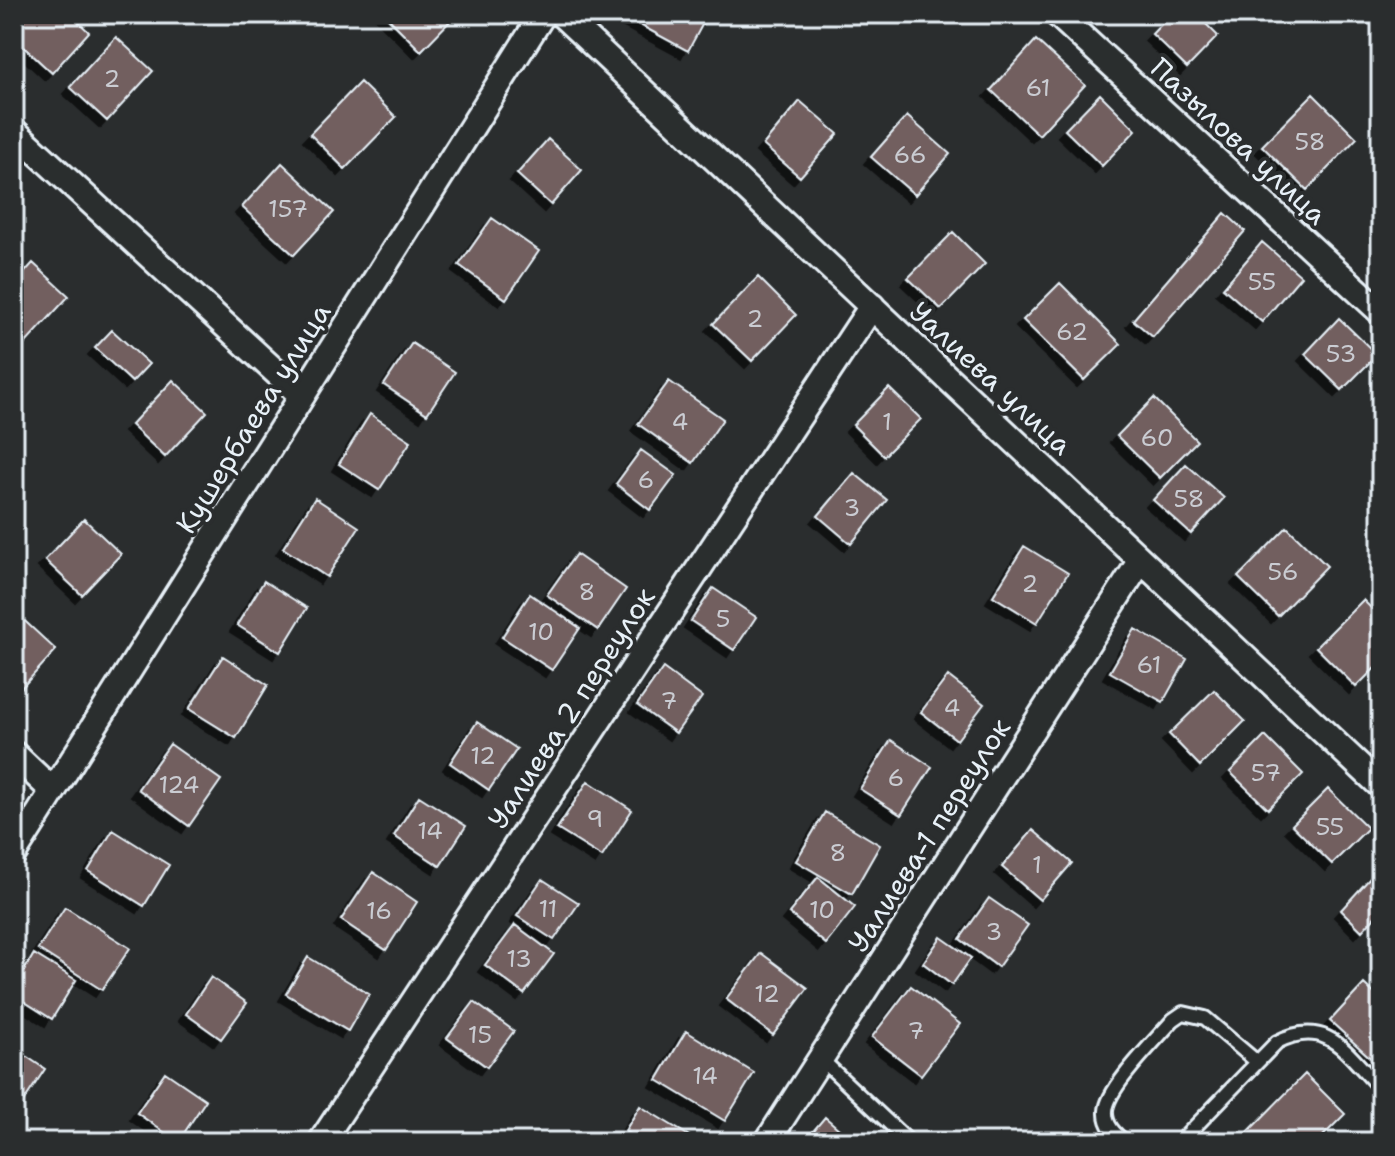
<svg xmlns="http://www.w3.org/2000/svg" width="1395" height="1156" viewBox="0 0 1395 1156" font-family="'Shantell Sans',sans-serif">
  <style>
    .building { fill: #725f5f; stroke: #e8f1f8; stroke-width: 2; filter: url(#shadow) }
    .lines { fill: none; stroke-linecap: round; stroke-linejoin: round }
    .service-casing { stroke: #e8f1f8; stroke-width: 18 }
    .minor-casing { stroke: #e8f1f8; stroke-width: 30 }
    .service { stroke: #2a2d2e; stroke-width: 12 }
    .minor { stroke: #2a2d2e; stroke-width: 24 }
    .labels { text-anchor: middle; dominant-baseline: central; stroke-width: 8; stroke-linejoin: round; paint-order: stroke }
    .number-label { font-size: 24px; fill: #caccd2 }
    .street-label { font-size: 28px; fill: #e8f1f8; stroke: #2a2d2e }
  </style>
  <defs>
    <filter id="shadow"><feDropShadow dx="-7" dy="7" stdDeviation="0" flood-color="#0009"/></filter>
  </defs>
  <rect width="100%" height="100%" fill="#2a2d2e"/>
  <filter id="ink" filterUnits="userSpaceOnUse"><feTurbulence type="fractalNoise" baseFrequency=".0125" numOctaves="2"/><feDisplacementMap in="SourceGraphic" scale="16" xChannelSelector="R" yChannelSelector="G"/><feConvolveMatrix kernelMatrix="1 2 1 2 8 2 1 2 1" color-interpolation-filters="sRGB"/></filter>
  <g filter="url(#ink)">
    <!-- building -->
    <path class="building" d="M25,14H70L89,32L52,73L14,38V26Z
      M384,14H457L421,51Z
      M631,14H708L688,51L629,19Z
      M1171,14H1196L1218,36L1187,68L1152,34Z
      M116,37L153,71L107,121L70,87Z
      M1036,40L1085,85L1039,135L991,90Z
      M360,82L396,117L345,169L310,134Z
      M1100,94L1136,130L1102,166L1065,130Z
      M1313,94L1357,138L1307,190L1262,146Z
      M800,101L838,134L800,177L763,145Z
      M907,116L950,154L915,195L871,157Z
      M548,139L582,170L551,205L517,174Z
      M282,163L334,212L294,255L242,207Z
      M1225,213L1245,231L1153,337L1133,320Z
      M492,218L539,251L506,299L459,265Z
      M953,232L985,264L941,309L908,278Z
      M1262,242L1301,276L1262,322L1223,288Z
      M33,263L69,296L14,356V284Z
      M758,277L796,315L752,361L713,324Z
      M1060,283L1121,344L1084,380L1023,320Z
      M1339,318L1377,355L1342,390L1305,354Z
      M112,330L149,364L132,382L95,348Z
      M412,343L455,372L427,414L384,385Z
      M173,380L207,412L165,457L131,425Z
      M669,381L723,419L693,463L638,424Z
      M889,388L921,419L884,456L853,425Z
      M1154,398L1197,441L1160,478L1117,436Z
      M370,414L411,441L379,490L339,464Z
      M641,450L676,475L650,510L616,484Z
      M1186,464L1224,498L1191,534L1153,500Z
      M854,473L887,500L851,544L818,516Z
      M315,498L359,527L327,577L283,548Z
      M84,519L121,554L82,595L45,560Z
      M1287,527L1327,566L1278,616L1238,577Z
      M1024,546L1068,573L1037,623L993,596Z
      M576,554L626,589L598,630L547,595Z
      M264,581L307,608L280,652L237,625Z
      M713,588L756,617L734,650L691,621Z
      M530,594L580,628L552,670L502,637Z
      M1363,600L1381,618V662L1356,687L1316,647Z
      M14,611L56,650L16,694L14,692Z
      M1135,629L1187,659L1163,702L1110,672Z
      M223,656L268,685L236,738L189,709Z
      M663,668L702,697L676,733L637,705Z
      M948,676L984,704L957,740L921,712Z
      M1214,690L1245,721L1200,766L1169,734Z
      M477,722L517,749L489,790L450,763Z
      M1265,736L1303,774L1268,809L1230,772Z
      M891,740L932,767L901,815L860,789Z
      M170,744L221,780L189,826L138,789Z
      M588,781L632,810L602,857L557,829Z
      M1328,789L1368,828L1332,864L1292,825Z
      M419,796L466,826L440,866L394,836Z
      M825,812L880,845L852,894L796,861Z
      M113,830L169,865L144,906L88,871Z
      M1033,830L1072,863L1040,900L1002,867Z
      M1381,866V910L1362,931L1341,910Z
      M373,872L417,902L386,950L341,920Z
      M818,877L855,907L826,944L789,913Z
      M542,879L579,903L554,940L517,916Z
      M989,898L1028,925L998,967L960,939Z
      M65,907L130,948L102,990L38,949Z
      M515,925L554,954L524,994L485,965Z
      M941,937L971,958L952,985L923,963Z
      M761,953L808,988L773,1035L726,999Z
      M34,954L76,980L52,1019L14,995V987Z
      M308,957L369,994L348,1031L286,994Z
      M211,977L247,1003L221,1039L186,1014Z
      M1364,984L1381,1000V1052L1373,1060L1330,1021Z
      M911,986L960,1024L921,1075L872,1037Z
      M474,1002L514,1031L487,1067L447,1038Z
      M686,1031L754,1073L725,1121L657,1080Z
      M14,1048L45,1069L14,1116Z
      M165,1072L206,1100L178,1142L137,1113Z
      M1305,1074L1345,1114L1317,1142H1238Z
      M640,1106L699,1142H642L625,1131Z
      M825,1117L854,1142H804Z"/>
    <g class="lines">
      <defs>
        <path id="service" d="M821,1059L909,1142
          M1125,1142C1115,1134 1105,1125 1106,1111C1107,1088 1157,1039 1173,1020L1183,1013L1205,1018L1257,1062
          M1180,1142L1277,1042C1329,1016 1346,1054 1381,1089"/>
        <path id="minor" d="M561,14L1381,786
          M1057,14L1381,312
          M14,131L302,396
          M14,754L53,791
          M14,853L543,14
          M321,1142L872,306
          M767,1142L1141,560"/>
      </defs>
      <!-- service casing -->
      <use href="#service" class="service-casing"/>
      <!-- minor casing -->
      <use href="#minor" class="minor-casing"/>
      <!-- service -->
      <use href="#service" class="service"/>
      <!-- minor -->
      <use href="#minor" class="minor"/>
    </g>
  </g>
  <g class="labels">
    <!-- number labels -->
    <g class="number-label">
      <text x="112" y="79">2</text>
      <text x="1038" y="88">61</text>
      <text x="1310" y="142">58</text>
      <text x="910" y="155">66</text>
      <text x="288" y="209">157</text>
      <text x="1262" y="282">55</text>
      <text x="755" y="319">2</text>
      <text x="1072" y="332">62</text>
      <text x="1341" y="354">53</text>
      <text x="680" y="422">4</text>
      <text x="887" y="422">1</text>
      <text x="1157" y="438">60</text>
      <text x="646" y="480">6</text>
      <text x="1189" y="499">58</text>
      <text x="852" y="508">3</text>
      <text x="1283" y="572">56</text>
      <text x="1030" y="584">2</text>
      <text x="587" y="592">8</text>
      <text x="723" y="619">5</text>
      <text x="541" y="632">10</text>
      <text x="1149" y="665">61</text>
      <text x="669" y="701">7</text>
      <text x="952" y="708">4</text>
      <text x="483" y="756">12</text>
      <text x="1266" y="773">57</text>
      <text x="896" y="778">6</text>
      <text x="179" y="785">124</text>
      <text x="595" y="819">9</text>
      <text x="1330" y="827">55</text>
      <text x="430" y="831">14</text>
      <text x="838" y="853">8</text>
      <text x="1037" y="865">1</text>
      <text x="548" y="909">11</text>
      <text x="822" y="910">10</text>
      <text x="379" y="911">16</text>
      <text x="994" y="932">3</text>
      <text x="519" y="959">13</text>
      <text x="767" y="994">12</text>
      <text x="916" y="1031">7</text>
      <text x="480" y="1035">15</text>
      <text x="705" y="1076">14</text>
    </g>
    <!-- street labels -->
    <g class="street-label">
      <text transform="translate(1239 141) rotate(43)">Пазылова улица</text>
      <text transform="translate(991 378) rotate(43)">Уалиева улица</text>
      <text transform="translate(253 418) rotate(-58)">Кушербаева улица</text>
      <text transform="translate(571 708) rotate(-57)">Уалиева 2 переулок</text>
      <text transform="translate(929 835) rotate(-57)">Уалиева-1 переулок</text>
    </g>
  </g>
  <!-- margin -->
  <rect width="1395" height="1156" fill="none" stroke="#2a2d2e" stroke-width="48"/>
  <rect x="24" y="24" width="1347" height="1108" fill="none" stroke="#e8f1f8" stroke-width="3" filter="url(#ink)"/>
</svg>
